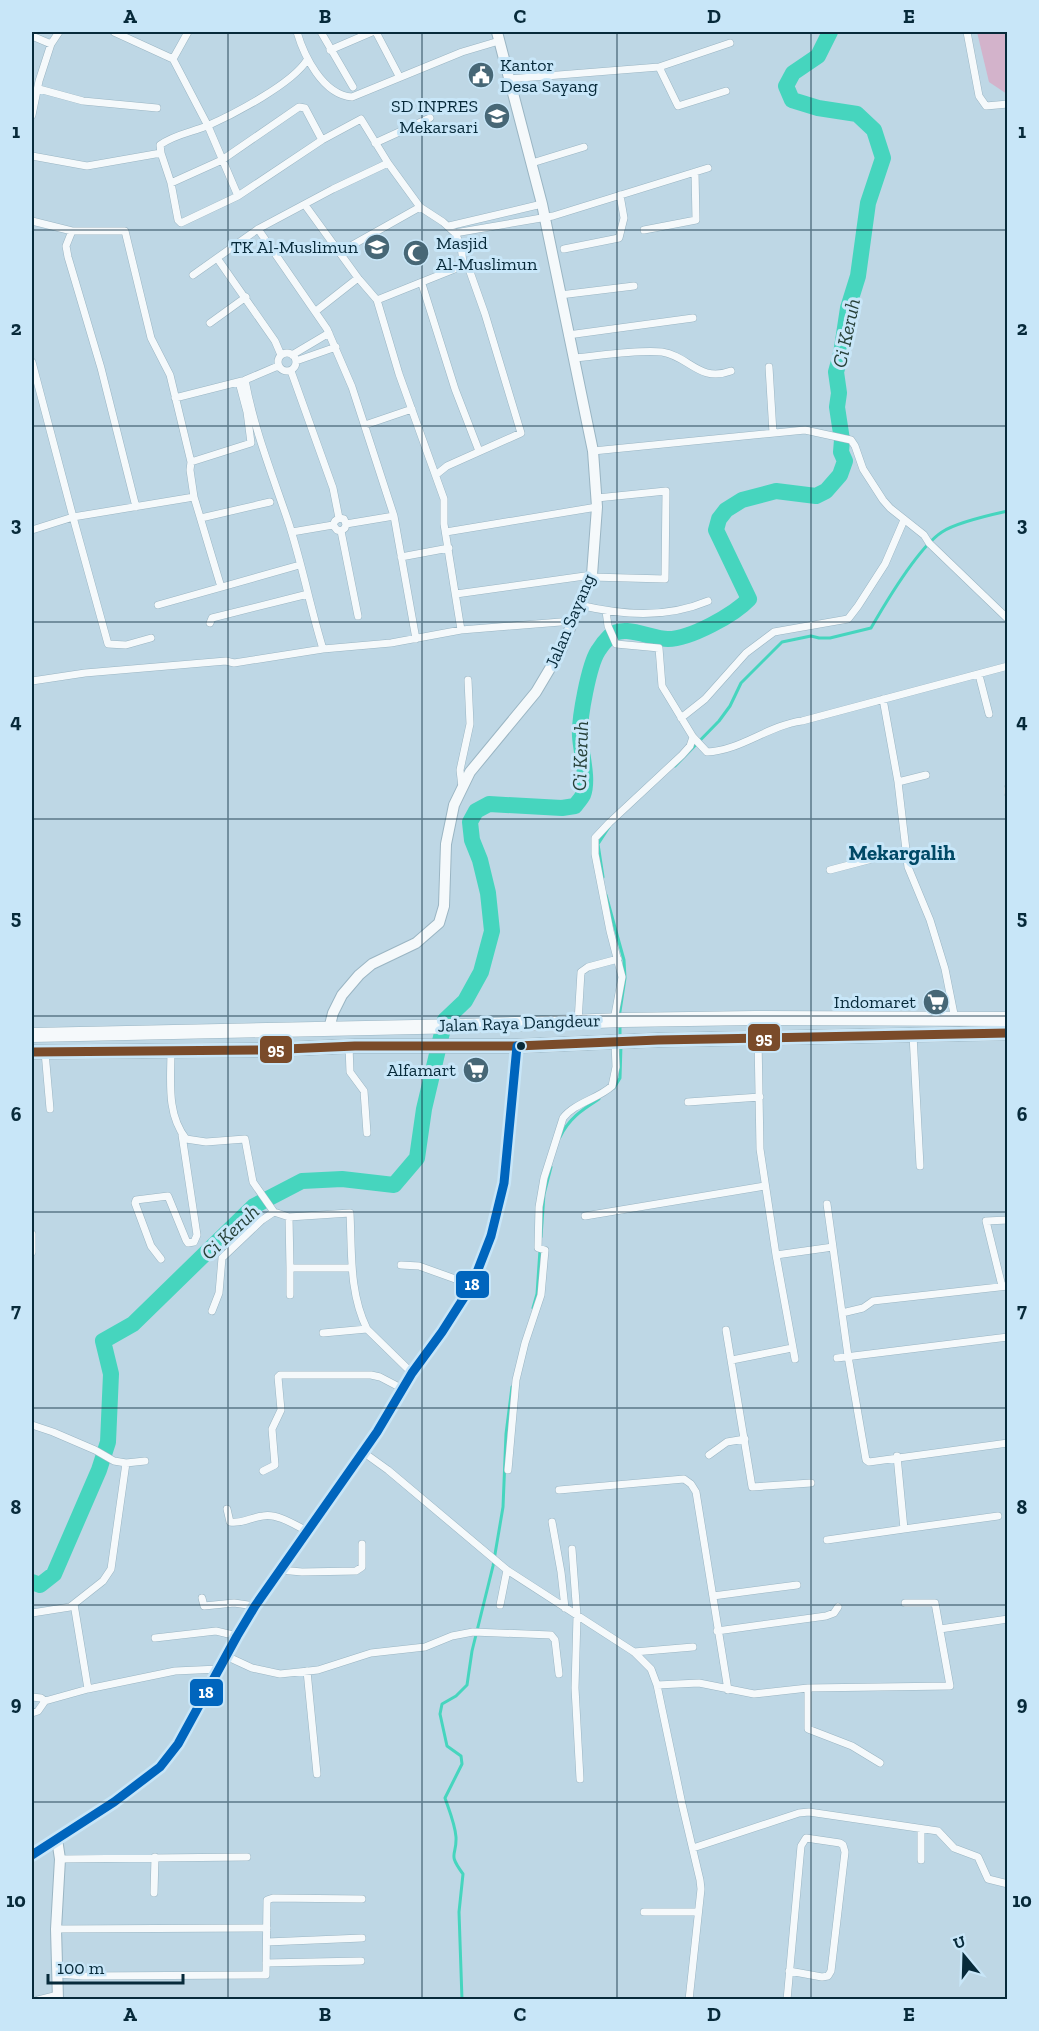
<svg xmlns="http://www.w3.org/2000/svg" width="1039" height="2031" viewBox="0 0 1039 2031" font-family="'Zilla Slab',serif">
  <style>
    .green { fill: #d3b3cb }
    .lines { fill: none; stroke-linecap: round; stroke-linejoin: round }
    .stream { stroke: #46d5be; stroke-width: 3 }
    .river { stroke: #46d5be; stroke-width: 16 }
    .street-casing { stroke: #9ab5c3; stroke-width: 8 }
    .secondary-casing { stroke: #9ab5c3; stroke-width: 12 }
    .highway-casing { stroke: #9ab5c3; stroke-width: 15 }
    .street { stroke: #f5f9fb; stroke-width: 7 }
    .secondary { stroke: #f5f9fb; stroke-width: 10 }
    .highway { stroke: #f5f9fb; stroke-width: 14 }
    .bus-1-casing { stroke: #c8e6f8; stroke-width: 14 }
    .bus-2-casing { stroke: #c8e6f8; stroke-width: 14 }
    .bus-1 { stroke: #7a4b2a; stroke-width: 9 }
    .bus-2 { stroke: #0065bd; stroke-width: 9 }
    .grid { fill: none; stroke: #072a3a; stroke-width: 1.5; stroke-opacity: 0.55 }
    .bus-dot { fill: #072a3a; stroke: #c8e6f8; stroke-width: 2 }
    .labels { text-anchor: middle; dominant-baseline: central; stroke-width: 6; stroke-linejoin: round; paint-order: stroke }
    .poi-label { font-size: 18px; fill: #072a3a; stroke: #c8e6f8; text-anchor: end }
    .street-label { font-size: 18px; fill: #072a3a; stroke: #c8e6f8 }
    .water-label { font-size: 20px; font-style: italic; fill: #274139; stroke: #c8e6f8 }
    .quarter-label { font-size: 21px; font-weight: bold; fill: #004966; stroke: #c8e6f8 }
    .line-badge { stroke: #c8e6f8; stroke-width: 2 }
    .badge-label { font-size: 16px; text-anchor: middle; font-weight: bold; fill: #fff }
    .neatline { fill: none; stroke: #072a3a; stroke-width: 2 }
    .grid-label { font-size: 20px; text-anchor: middle; font-weight: bold; fill: #072a3a }
  </style>
  <rect width="100%" height="100%" fill="#bed7e5"/>
  <!-- green -->
  <path class="green" d="M977,32H1007V94L989,82Z"/>
  <g class="lines">
    <!-- stream -->
    <path class="stream" d="M675,766L719,721L730,706L741,683L782,642L811,636L819,638H830L871,628C886,602 919,547 942,532C957,522 990,515 1008,511
      M603,877L598,844L609,827
      M606,895L624,960L625,978L619,1018
      M620,1024V1038
      M614,1088L620,1078L621,1045
      M560,1137C569,1118 582,1110 599,1099
      M541,1237L544,1194L551,1167
      M533,1308L537,1294L540,1250
      M462,2000L459,1912L463,1874C447,1852 457,1857 456,1837C455,1824 449,1810 445,1798L462,1764L461,1756L447,1746L440,1714L442,1704L456,1696L467,1685L472,1651L493,1566L503,1507L506,1434L512,1387"/>
    <!-- river -->
    <path class="river" d="M32,1582L40,1585L54,1574L99,1470L108,1442L111,1374L103,1341L133,1324L254,1206L302,1181L342,1179L394,1185L417,1158L424,1109L445,1020L465,1001L481,972L492,931L488,893L480,860L472,840L470,822L476,811L489,804L562,808L575,806C577,803 581,799 583,795C589,779 581,753 580,736C579,718 589,665 598,651C601,646 606,640 610,636C624,623 651,639 668,639C690,639 734,615 749,599L716,530L719,519L726,510L742,500L776,491L816,496L826,491L840,475L845,461L841,452L842,440L837,407L839,393L836,372L841,354L848,308L858,276L868,203L883,158L874,130L857,114L818,108L792,100L786,86L793,73L818,56L830,32"/>
    <defs>
      <path id="street" d="M114,32L173,59
        M188,32L173,59L208,126L238,196
        M297,32C304,56 323,95 352,97L462,52L499,41
        M321,32L353,87
        M376,32L399,76
        M967,32L979,96L986,106L1008,104
        M32,36L51,44L59,32
        M330,50L372,32
        M307,60C292,84 234,114 207,126C192,132 173,135 160,145L161,153L171,183L178,220L181,223L238,196L322,140L361,119L388,163L420,207L443,222L455,233L461,246L463,263L457,268L377,300
        M659,67L730,43
        M508,79L659,67L678,106L726,91
        M39,89L83,101L157,108
        M32,115L39,81L51,44
        M375,143L430,118
        M32,156L87,166L161,153
        M532,163L584,147
        M171,183L222,160L299,107L305,108L322,140
        M305,205L358,278L377,300L399,374L444,499V524L461,630
        M32,221L72,231H125L151,338L170,375L191,462L190,470L194,497
        M449,226L542,204
        M258,229L327,329L352,387L394,516L416,639
        M644,230L696,220L695,172
        M72,231L66,246L68,257L101,368L136,507
        M455,233L553,216L708,168
        M564,249L619,238L624,218L620,195
        M340,252L420,207
        M217,258L275,341L281,355
        M193,275L258,229L333,189L388,163
        M422,284L455,389L479,451
        M560,295L634,286
        M316,311L358,278
        M210,323L246,297
        M568,335L693,318
        M278 362a9 9 0 1 1 18 0a9 9 0 1 1-18 0Z
        M292,355L329,333
        M573,358C598,356 639,349 662,352C689,356 699,383 731,371
        M296,361L336,347
        M32,362L73,517L194,497L221,587
        M278,366L245,380C254,429 272,474 288,521C302,563 310,607 323,649
        M769,367L773,433
        M291,371L333,488L339,518
        M175,398L242,381
        M365,425L412,409
        M593,451L805,430L851,440L855,446L863,469L883,500L890,508L924,535L929,543L1008,619
        M191,462L251,443L247,412L239,382
        M437,474L447,466L521,433L485,314L469,269L463,263
        M201,518L270,502
        M346,524L394,516
        M32,530L73,517L108,644L126,645L151,638
        M341,531L345,528L346,524L344,519L339,518L335,521L333,525L337,530L341,531L358,616
        M292,532L333,525
        M446,532L597,507
        M401,557L449,548
        M591,577L665,579L666,491L597,498
        M456,594L592,575
        M158,605L296,566
        M579,605C622,615 665,619 708,601
        M606,611L608,626L616,644L659,648L662,686L693,737L707,752C740,751 769,725 802,721L1008,666
        M210,623L212,618L308,594
        M979,675L989,714
        M32,681L85,673L226,661L234,663L323,649L391,643L461,630L573,621
        M883,699L898,782L908,867L930,920L945,969L955,1019
        M681,718L705,699L746,653L774,632L848,619L858,606L885,564L904,520
        M898,782L926,775
        M462,787L460,770L470,724L468,680
        M1008,788V793
        M830,870L906,850
        M614,1020L622,977L610,931L595,854V838L609,823L682,755L690,746L693,737
        M578,1022L581,972L588,967L618,959
        M913,1035L920,1166
        M758,1038L760,1149L776,1255L795,1359
        M349,1046L350,1072L364,1091L367,1133
        M171,1049C171,1080 166,1113 186,1139L206,1142L245,1139L253,1182L274,1212L289,1217L350,1213C352,1253 349,1292 367,1329L412,1373
        M45,1052L50,1109
        M688,1102L760,1097
        M827,1204L848,1356L866,1460L869,1462L1008,1443
        M585,1216L765,1186
        M289,1217L290,1268H351
        M32,1252V1234
        M776,1255L833,1247
        M161,1259L151,1246L135,1203L136,1200L168,1196L186,1240L188,1243L194,1242L197,1235L182,1135
        M401,1265L419,1266L472,1285
        M290,1268V1295
        M1002,1286L986,1221L1008,1220
        M212,1311L219,1293L222,1258L262,1220L274,1212
        M842,1313L863,1308L873,1301L1008,1286
        M726,1330L752,1487L811,1483
        M323,1333L367,1329
        M837,1358L1008,1337
        M732,1360L792,1348
        M32,1425L53,1432L95,1450L114,1461L126,1463L145,1461
        M363,1452L388,1470L507,1570L634,1652L651,1669L657,1685L682,1804L700,1880L701,1889L689,2000
        M709,1455L727,1442L745,1439
        M508,1470L516,1380L525,1343L541,1295L545,1250L538,1248L539,1207L544,1178L563,1118C574,1103 598,1099 612,1086L616,1067L615,1042
        M263,1471L275,1465L272,1429L281,1410L278,1377L280,1375H371L380,1377L403,1389
        M559,1490L684,1479L691,1484L696,1492L728,1690
        M227,1509L230,1522C243,1524 251,1517 263,1516C277,1513 295,1525 307,1531
        M552,1522L561,1572L565,1608
        M904,1529L998,1516
        M827,1540L904,1529L897,1456
        M572,1549L577,1616L575,1688L580,1779
        M280,1570L302,1572L356,1571L362,1567V1544
        M713,1596L797,1585
        M202,1598L204,1606L234,1603L255,1606
        M74,1604L88,1689
        M500,1605L507,1570
        M32,1613L70,1607L103,1581L111,1569L126,1463
        M940,1629L1008,1619
        M717,1631L826,1616L834,1613L838,1607
        M155,1638L216,1631L237,1636
        M634,1652L693,1647
        M226,1656L252,1668L280,1674L318,1670L371,1653L425,1647L452,1636L473,1632L551,1635L555,1640L559,1674
        M307,1671L317,1774
        M657,1685L699,1683L754,1694L808,1688
        M32,1697L41,1698L45,1701
        M32,1713L38,1711L45,1701L88,1689L175,1671L219,1669
        M880,1763L852,1746L808,1729V1688L950,1686L935,1603H905
        M921,1829V1860
        M693,1848L799,1813L809,1812L938,1831L954,1848L978,1857L988,1879L1008,1884
        M60,1859L247,1857
        M154,1893L155,1857
        M644,1912H698
        M56,1929L267,1928
        M267,1942L362,1938
        M266,1963L361,1961
        M59,1974L83,1976L266,1975L267,1900L273,1898L362,1899
        M38,2000L58,1995
        M787,2000L801,1846L806,1838L840,1843L843,1845L845,1852L831,1971L828,1976L822,1977L789,1971"/>
      <path id="secondary" d="M329,1029L333,1013L342,995L359,975L372,964L416,943L439,923L444,906L446,844L454,805L470,772L536,692L561,650L592,575L597,507L593,451L542,204L497,32
        M57,1839L60,1859L56,1929L58,2000
        M32,1855L114,1802L160,1767L178,1744L237,1636L255,1606L377,1432L412,1373L442,1332L472,1285L491,1236L504,1183L517,1046"/>
      <path id="highway" d="M32,1035L464,1026L623,1020L755,1018L1008,1019
        M32,1052L263,1050L355,1046H517L658,1040L1008,1033"/>
    </defs>
    <!-- street casing -->
    <use href="#street" class="street-casing"/>
    <!-- secondary casing -->
    <use href="#secondary" class="secondary-casing"/>
    <!-- highway casing -->
    <use href="#highway" class="highway-casing"/>
    <!-- street -->
    <use href="#street" class="street"/>
    <!-- secondary -->
    <use href="#secondary" class="secondary"/>
    <!-- highway -->
    <use href="#highway" class="highway"/>
    <defs>
      <path id="bus-1" d="M32,1052L263,1050L355,1046H517L658,1040L1008,1033"/>
      <path id="bus-2" d="M32,1855L114,1802L160,1767L178,1744L237,1636L255,1606L377,1432L412,1373L442,1332L472,1285L491,1236L504,1183L517,1046"/>
    </defs>
    <!-- bus-1 casing -->
    <use href="#bus-1" class="bus-1-casing"/>
    <!-- bus-2 casing -->
    <use href="#bus-2" class="bus-2-casing"/>
    <!-- bus-1 -->
    <use href="#bus-1" class="bus-1"/>
    <!-- bus-2 -->
    <use href="#bus-2" class="bus-2"/>
  </g>
  <!-- grid -->
  <path class="grid" d="M228,32V2000M422,32V2000M617,32V2000M811,32V2000M32,230H1008M32,426H1008M32,622H1008M32,819H1008M32,1016H1008M32,1212H1008M32,1408H1008M32,1605H1008M32,1802H1008"/>
  <!-- icons -->
  <defs>
    <symbol id="civic-disc" viewBox="-11 -11 22 22"><circle r="9.5" fill="#476776" stroke="#c8e6f8"/><path d="M-.6-6.5H3V-4.5H.6V-3L4-1V1h2V6H-6V1h2V-1L-.6-3ZM-1.2 2.5V6h2.4V2.5Z" fill="#fff"/></symbol>
    <symbol id="school-disc" viewBox="-11 -11 22 22"><circle r="9.5" fill="#476776" stroke="#c8e6f8"/><path d="M0-5L7-2L0 1L-7-2ZM-4 1L0 2.5L4 1V4Q0 6-4 4Z" fill="#fff"/></symbol>
    <symbol id="mosque-disc" viewBox="-11 -11 22 22"><circle r="9.5" fill="#476776" stroke="#c8e6f8"/><path d="M3.5-4.9A6 6 0 1 0 3.5 4.9A5 5 0 1 1 3.5-4.9Z" fill="#fff"/></symbol>
    <symbol id="supermarket-disc" viewBox="-11 -11 22 22"><circle r="9.5" fill="#476776" stroke="#c8e6f8"/><path d="M-6-5.5h2.5l.6 2H6L4.5 2H-2.5L-4.4-4H-6ZM-1.5 3.2a1.3 1.3 0 1 0 .1 0ZM3 3.2a1.3 1.3 0 1 0 .1 0Z" fill="#fff"/></symbol>
  </defs>
  <g fill-rule="evenodd">
    <use href="#civic-disc" x="466" y="60" width="30" height="30"/>
    <use href="#school-disc" x="482" y="101" width="30" height="30"/>
    <use href="#school-disc" x="362" y="232" width="30" height="30"/>
    <use href="#mosque-disc" x="401" y="238" width="30" height="30"/>
    <use href="#supermarket-disc" x="921" y="987" width="30" height="30"/>
    <use href="#supermarket-disc" x="461" y="1055" width="30" height="30"/>
  </g>
  <!-- markers -->
  <circle class="bus-dot" cx="521" cy="1046" r="5"/>
  <g class="labels">
    <!-- poi labels -->
    <g class="poi-label">
      <text x="500" y="65" text-anchor="start">Kantor<tspan x="500" dy="21">Desa Sayang</tspan></text>
      <text x="478" y="106">SD INPRES<tspan x="478" dy="21">Mekarsari</tspan></text>
      <text x="436" y="243" text-anchor="start">Masjid<tspan x="436" dy="21">Al-Muslimun</tspan></text>
      <text x="358" y="247">TK Al-Muslimun</text>
      <text x="916" y="1002">Indomaret</text>
      <text x="456" y="1070">Alfamart</text>
    </g>
    <!-- street labels -->
    <g class="street-label">
      <text transform="translate(570 621) rotate(-67)">Jalan Sayang</text>
      <text transform="translate(519 1023) rotate(-2)">Jalan Raya Dangdeur</text>
    </g>
    <!-- water labels -->
    <g class="water-label">
      <text transform="translate(846 333) rotate(-78)">Ci Keruh</text>
      <text transform="translate(580 756) rotate(-88)">Ci Keruh</text>
      <text transform="translate(230 1232) rotate(-43)">Ci Keruh</text>
    </g>
    <!-- quarter labels -->
    <g class="quarter-label">
      <text x="902" y="852">Mekargalih</text>
    </g>
  </g>
  <g class="line-badge">
    <rect x="747" y="1023" width="34" height="29" rx="6" fill="#7a4b2a"/>
    <rect x="259" y="1035" width="34" height="29" rx="6" fill="#7a4b2a"/>
    <rect x="455" y="1270" width="35" height="29" rx="6" fill="#0065bd"/>
    <rect x="189" y="1678" width="35" height="29" rx="6" fill="#0065bd"/>
  </g>
  <g class="badge-label">
    <text x="764" y="1044">95</text>
    <text x="276" y="1055">95</text>
    <text x="472" y="1290">18</text>
    <text x="206" y="1698">18</text>
  </g>
  <!-- border -->
  <rect width="1039" height="2031" fill="none" stroke="#c8e6f8" stroke-width="66"/>
  <!-- north arrow -->
  <g transform="translate(964 1956) rotate(341)" stroke="#c8e6f8" stroke-width="4.5" paint-order="stroke">
  <path d="M0-4.5L10 22L0 15L-10 22Z" fill="#072a3a"/>
  <text y="-9" font-size="16" font-weight="bold" text-anchor="middle" fill="#072a3a">U</text>
  </g>
  <!-- scale -->
  <path d="M48 1974v9h135v-9" fill="none" stroke="#072a3a" stroke-width="3"/>
  <text x="57" y="1974" font-size="18" fill="#072a3a" stroke="#c8e6f8" stroke-width="4.5" paint-order="stroke">100 m</text>
  <rect x="33" y="33" width="973" height="1965" class="neatline"/>
  <g class="grid-label">
    <text x="130" y="23">A</text>
    <text x="325" y="23">B</text>
    <text x="520" y="23">C</text>
    <text x="714" y="23">D</text>
    <text x="909" y="23">E</text>
    <text x="16" y="138">1</text>
    <text x="1022" y="138">1</text>
    <text x="16" y="335">2</text>
    <text x="1022" y="335">2</text>
    <text x="16" y="531">3</text>
    <text x="1022" y="531">3</text>
    <text x="16" y="728">4</text>
    <text x="1022" y="728">4</text>
    <text x="16" y="924">5</text>
    <text x="1022" y="924">5</text>
    <text x="16" y="1121">6</text>
    <text x="1022" y="1121">6</text>
    <text x="16" y="1317">7</text>
    <text x="1022" y="1317">7</text>
    <text x="16" y="1514">8</text>
    <text x="1022" y="1514">8</text>
    <text x="16" y="1710">9</text>
    <text x="1022" y="1710">9</text>
    <text x="16" y="1907">10</text>
    <text x="1022" y="1907">10</text>
    <text x="130" y="2021">A</text>
    <text x="325" y="2021">B</text>
    <text x="520" y="2021">C</text>
    <text x="714" y="2021">D</text>
    <text x="909" y="2021">E</text>
  </g>
</svg>
